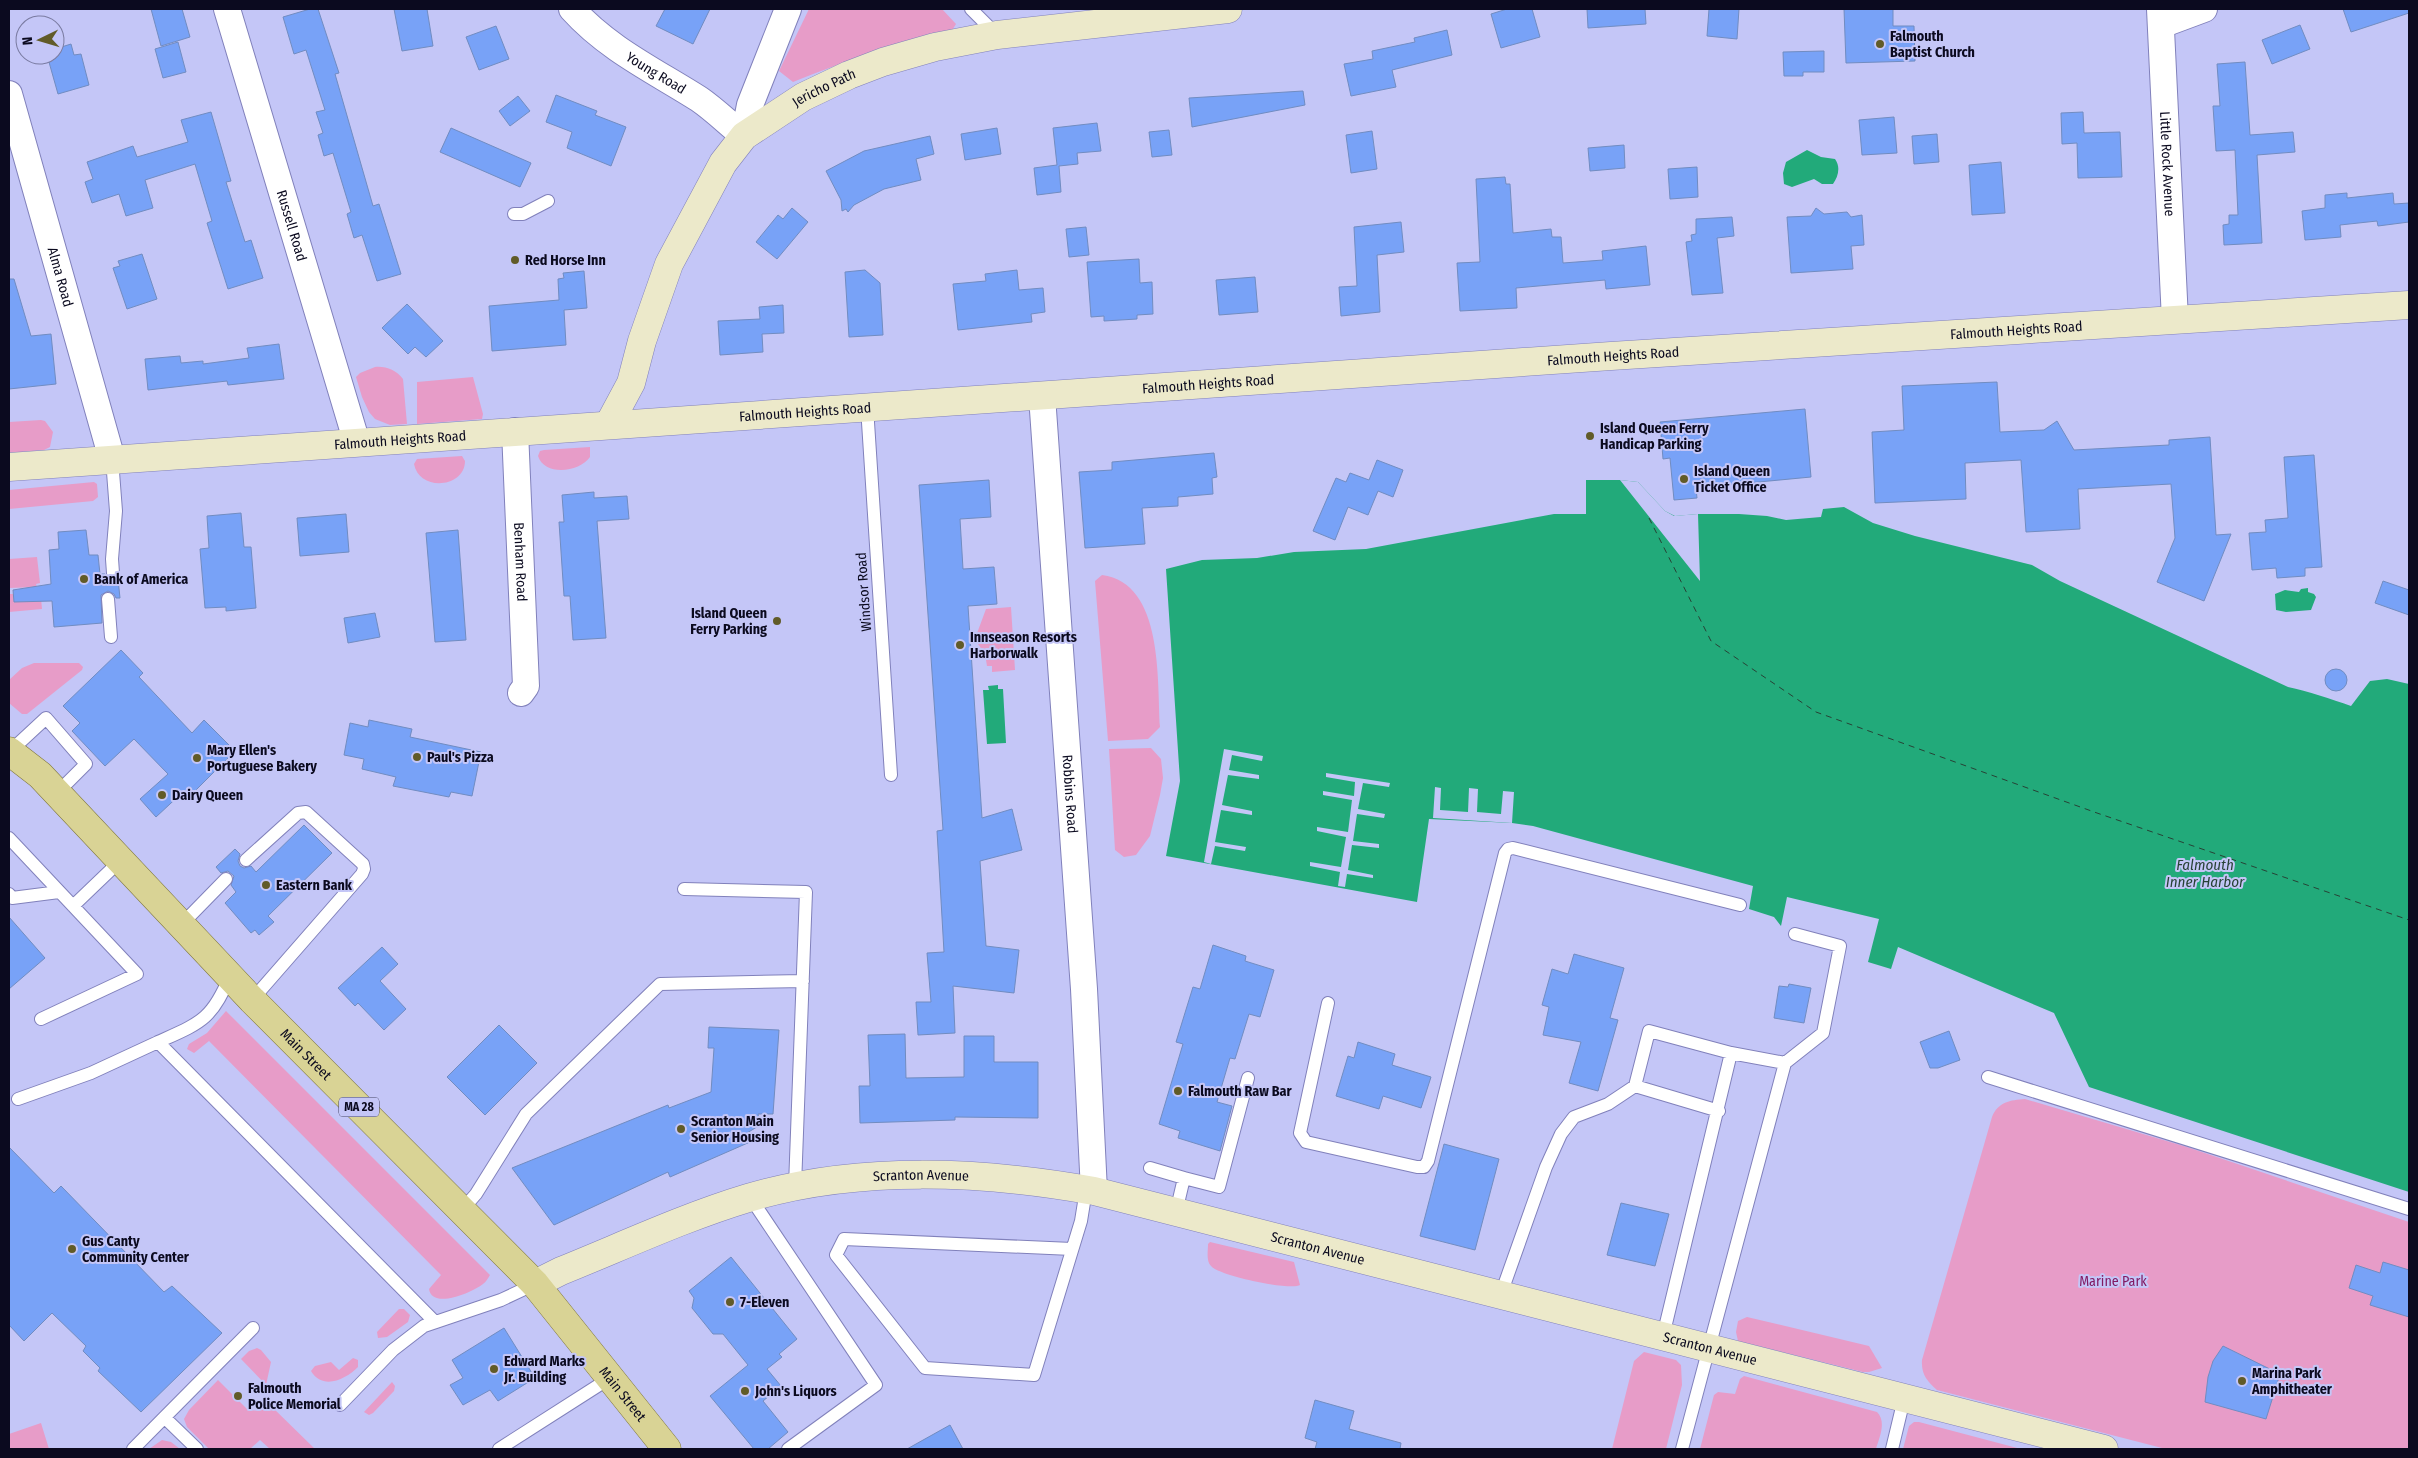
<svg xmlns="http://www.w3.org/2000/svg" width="2418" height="1458" viewBox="0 0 2418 1458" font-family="'Fira Sans Condensed',sans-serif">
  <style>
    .green { fill: #e79cc8 }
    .water { fill: #22aa7a }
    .pier { fill: #c4c6f7 }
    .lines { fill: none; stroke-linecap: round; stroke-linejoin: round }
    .ferry { stroke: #274235; stroke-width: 1; stroke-dasharray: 6 5; stroke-linecap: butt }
    .building { fill: #78a2f7; stroke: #718cc1 }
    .lane-casing { stroke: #8181bb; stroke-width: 14 }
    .street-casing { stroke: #8181bb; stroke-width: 28 }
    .secondary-casing { stroke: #8181bb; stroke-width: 29 }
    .primary-casing { stroke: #81793e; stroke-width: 29 }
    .lane { stroke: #fff; stroke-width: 12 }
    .street { stroke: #fff; stroke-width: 26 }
    .secondary { stroke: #ece9ca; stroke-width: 28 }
    .primary { stroke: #d9d395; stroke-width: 28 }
    .poi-dot { fill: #615b28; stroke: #c4c6f7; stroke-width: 2 }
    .labels { text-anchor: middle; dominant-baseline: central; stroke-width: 4; stroke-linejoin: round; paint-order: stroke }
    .shield { fill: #c4c6f7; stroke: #424260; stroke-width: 1 }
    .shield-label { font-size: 12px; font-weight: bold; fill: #0b0a1f }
    .poi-label { font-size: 14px; font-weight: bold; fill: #0b0a1f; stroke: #c4c6f7; text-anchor: start }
    .street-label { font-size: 14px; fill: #0b0a1f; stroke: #c4c6f7 }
    .park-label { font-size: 14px; fill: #821a63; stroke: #c4c6f7 }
    .water-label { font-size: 15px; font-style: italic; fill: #274235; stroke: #c4c6f7 }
  </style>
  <rect width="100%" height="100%" fill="#c4c6f7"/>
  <!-- green -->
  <path class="green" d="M809,9H942L956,24L951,32C896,44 845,61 793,82L779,71Z
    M375,367C386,366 396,370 403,379L407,424L390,425L375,419L369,412L362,397L356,377L360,373Z
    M473,377L483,414L482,419L417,424V382Z
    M41,420L45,421L53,432L50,447L44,450L9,453V422Z
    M590,447V457C580,472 545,477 538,456L540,451L544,450Z
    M462,456L465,461C465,488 419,492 414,464L417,459Z
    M94,482L97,484L98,497L93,501L9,509V490Z
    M37,557L40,583L36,584L37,587L9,588V559Z
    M1102,575C1164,583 1157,681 1160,727L1148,739L1108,741L1095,581Z
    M9,594H37L41,598L42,609L9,612Z
    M1011,607L1015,670L992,672V666H987L985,654L978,644L976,636L986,609Z
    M34,663H79L83,667L82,670L27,714H22L9,703V680L22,668Z
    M1151,748L1161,759L1163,778L1160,795L1150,836L1136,855L1124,857L1115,850L1109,749Z
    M226,1011L490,1275C488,1278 486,1282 483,1284C473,1292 432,1310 429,1289L441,1275L209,1041L194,1053L187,1049L189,1044L207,1033Z
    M2025,1099L2187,1147L2409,1222V1449H2166L1937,1390C1927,1381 1921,1374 1922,1360L1992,1117C1998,1102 2010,1100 2025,1099Z
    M1210,1242L1294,1262L1300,1285C1292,1291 1219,1276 1211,1266C1206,1261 1208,1251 1208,1244Z
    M399,1309H404L410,1315L408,1322L387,1337L378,1338L377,1332Z
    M1747,1317L1869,1346L1882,1368L1869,1372H1863L1738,1341L1736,1332L1738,1321Z
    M257,1348L261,1350L271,1362L266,1385L241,1359L249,1351Z
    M1644,1352L1676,1360L1681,1365L1682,1385L1666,1449H1612L1634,1361Z
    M353,1358L358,1360V1367C346,1379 323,1391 311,1371L315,1366L331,1362L339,1370Z
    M1744,1376L1877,1412C1887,1422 1879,1438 1876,1449H1700L1714,1395L1718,1392L1735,1394L1740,1379Z
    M218,1380L248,1410L259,1411L269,1404L315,1449H270L260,1440L250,1449H209L187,1427L184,1419L189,1410Z
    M392,1382L395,1386L394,1391L373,1413L369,1415L364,1412Z
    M1914,1422H1919L2021,1449H1903L1909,1426Z
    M41,1423L49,1449H9V1434Z
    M162,1440L171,1442L180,1449H149Z"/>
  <!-- water -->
  <path class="water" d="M1807,150L1821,157L1835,159C1841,167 1838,177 1833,184H1822L1814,179L1792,187L1784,184L1783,173L1786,162Z
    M1586,480H1620L1638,482L1665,511L1675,516L1698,514H1739L1767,516L1786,520L1821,517L1823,509L1844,507L1873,523L1915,536L2032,565L2060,581L2288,687C2308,691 2331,699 2351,706L2370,681L2387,679L2409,684V1192L2089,1087L2054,1013L1898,947L1891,969L1868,962L1879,919L1787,897L1781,926L1774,917L1749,909L1753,886L1533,826L1512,823L1429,819L1417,902L1166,856L1180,781L1166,569L1202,560L1257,558L1294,552L1366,549L1554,514H1586Z
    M2308,588V592L2314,594L2316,597L2311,610L2286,612L2276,610L2275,594L2285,590L2299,592L2301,589Z
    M998,685V689H1003L1006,743L987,744L983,690H989L988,686Z"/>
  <!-- pier -->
  <path class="pier" d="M1620,480L1638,482L1665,511L1674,516L1698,514L1700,581Z
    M1224,749L1263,756L1262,761L1232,755L1229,770L1259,775V779L1228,775L1222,805L1252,811V815L1221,810L1215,842L1246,847L1245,851L1215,846L1211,864L1204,862Z
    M1326,773L1390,783L1389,787L1363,783L1358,809L1385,814L1384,818L1357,814L1353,841L1379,844V848L1352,845L1348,870L1373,875V878L1347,874L1345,887L1338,886L1340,872L1310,866V862L1341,867L1346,837L1317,831V827L1348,832L1352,800L1323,795V791L1354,796L1355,782L1326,777Z
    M1435,787L1441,788L1440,810L1468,812L1469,788L1478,789L1477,812L1501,814L1503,791L1514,792L1512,823L1433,818Z"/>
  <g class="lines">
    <!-- ferry -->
    <path class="ferry" d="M1649,518L1711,641L1816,712L2097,813L2409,920"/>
  </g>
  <!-- building -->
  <path class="building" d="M151,9H182L190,37L161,46Z
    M310,9H318L339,73L335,74L373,206L379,204L401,274L377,281L362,235L354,238L347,214L351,212L333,153L324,156L318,135L323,133L316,112L325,110L306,50L294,54L283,17Z
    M394,9H427L433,46L402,51Z
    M665,9H710L693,44L656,26Z
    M1507,9H1532L1540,37L1501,48L1491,14Z
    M1587,9H1645L1646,24L1588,28Z
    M1709,9H1739L1737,39L1707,36Z
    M1844,9H1893V26H1914L1915,61L1846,63Z
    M2343,9H2409V13L2351,32Z
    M2300,25L2310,49L2272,64L2262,40Z
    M496,26L509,59L479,70L466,37Z
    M1447,30L1452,55L1392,70L1396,87L1351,96L1344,64L1373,59L1372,51L1415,42L1414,38Z
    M178,42L186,72L163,78L155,49Z
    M71,44L74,55L81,54L89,85L58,94L47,55H55V49Z
    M1824,51V72H1803V76H1784L1783,52Z
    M2245,62L2250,135L2293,132L2295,152L2257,155L2262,243L2224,245L2223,225L2229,224V215H2238L2235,150L2216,151L2213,106H2220L2217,64Z
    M1303,91L1305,105L1192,127L1189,98Z
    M556,95L597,111L595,115L626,127L611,166L567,148L572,132L546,122Z
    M518,96L530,111L510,126L499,111Z
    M211,112L231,181L226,182L245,242L251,240L263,278L228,289L207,223L212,221L195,164L145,180L153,208L126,216L119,194L92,203L85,182L93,179L87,162L133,146L137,157L188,142L181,120Z
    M2083,112L2084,133L2120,132L2122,177L2078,178L2077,143L2062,144L2061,113Z
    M1894,117L1897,153L1862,155L1859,120Z
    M1097,123L1101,151L1077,153L1078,164L1059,166L1061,192L1037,195L1034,168L1057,165L1053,128Z
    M451,128L531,163L520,187L440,152Z
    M997,128L1001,154L965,160L961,134Z
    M1169,130L1172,155L1152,157L1149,132Z
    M1372,131L1377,169L1351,173L1346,135Z
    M1937,134L1939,162L1914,164L1912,136Z
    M930,136L934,154L916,159L921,180L884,189L854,205L848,212L846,209L842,211L841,200L826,171L864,151Z
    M1624,145L1625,168L1590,171L1588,148Z
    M2001,162L2005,213L1972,215L1969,165Z
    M1697,167L1698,197L1670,199L1668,169Z
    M1505,177L1506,184H1510L1513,233L1551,229L1552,237H1561L1563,263L1603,260L1602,251L1646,246L1650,285L1606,289L1605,280L1516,288L1517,308L1460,311L1457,263L1480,262L1476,179Z
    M2347,193V198L2393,193L2394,204L2409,203V222L2378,226L2377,221L2340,225L2341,237L2305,240L2302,211L2325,208V195Z
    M792,208L808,222L777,259L756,242L778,215L783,219Z
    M1816,208L1824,214L1847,212L1851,217L1862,215L1864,245L1851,246L1853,269L1791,273L1787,217L1811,216Z
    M1732,217L1734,236L1717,238L1723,293L1692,295L1686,242L1692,241L1691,235L1696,234V219Z
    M1401,222L1404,252L1377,255L1380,312L1341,316L1339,287L1357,286L1354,227Z
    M1086,227L1089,255L1069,257L1066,229Z
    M142,254L157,299L127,309L113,268L120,266L118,261Z
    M1139,259L1140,283L1152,282L1153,314L1137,315V319L1104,321V316L1091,317L1087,262Z
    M865,270L880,283L883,335L849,337L845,272Z
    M1017,270L1019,290L1043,288L1045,312L1031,314L1032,322L958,330L953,284L986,281L985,274Z
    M584,271L587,308L564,310L566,345L492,351L489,306L559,300L558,279L564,278L563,273Z
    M1255,277L1258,312L1219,315L1216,280Z
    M9,279H14L31,336L51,334L56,384L9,389Z
    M407,304L443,341L426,357L415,347L408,354L382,328Z
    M783,305L784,333L762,334L763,352L720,355L718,321L760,319L759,307Z
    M279,344L284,379L228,385L227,381L148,390L145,359L180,356L181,363L203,361V364L249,358L247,348Z
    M1997,382L2000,432L2044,430L2057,421L2074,450L2169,445V440L2210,437L2216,535L2231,534L2204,601L2157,582L2175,538L2171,484L2078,489L2080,529L2026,532L2021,460L1965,463L1966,499L1875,503L1872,432L1904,430L1902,386Z
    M1805,409L1811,477L1696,488L1697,498L1674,500L1670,458L1663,459L1660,422Z
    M1214,453L1217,477L1212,478L1213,494L1178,497V506L1142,508L1145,544L1085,548L1079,472L1112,470V462Z
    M2314,455L2322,567L2305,568V576L2277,578L2276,568L2252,570L2249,533L2266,532L2265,520L2288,518L2284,457Z
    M1377,460L1403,470L1393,497L1378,491L1368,515L1348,507L1335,540L1313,531L1336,478L1346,482L1350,473L1369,480Z
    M989,480L991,517L960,519L963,569L994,567L997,604L968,606L982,818L1012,809L1022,850L980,861L986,946L1019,950L1014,993L953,986L955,1033L918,1035L916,1002H931L927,953L944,952L937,831L943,830L919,485Z
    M594,492V498L627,496L629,519L597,521L606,638L573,640L570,596H564L559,522H564L562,495Z
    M241,513L244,547H251L256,608L226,611V607L205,608L200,549L209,548L207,516Z
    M346,514L349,552L300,556L297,518Z
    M86,530L89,555H98L100,574H105L110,580L118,579L120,598H116L114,594L108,591L101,595L102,623L54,627L52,601L14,602L13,590L51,584L49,550L59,549L58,532Z
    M458,530L466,640L435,642L426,533Z
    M2383,581L2409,590V615L2375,603Z
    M375,613L380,637L348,643L344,618Z
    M121,650L143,673L139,677L192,733L204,720L235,751L190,796L184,791L156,817L140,799L168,774L134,739L105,766L72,731L80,723L63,706Z
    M2325 680a11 11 0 1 1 22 0a11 11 0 1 1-22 0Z
    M369,720L412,729L410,737L481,752L472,796L451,792L449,797L393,786L396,777L362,769L364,759L344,755L350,723L368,727Z
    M304,825L332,853L268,916L274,922L259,935L255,930L251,933L225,903L236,892L231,885L234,876L228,871L221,873L216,867L235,849L240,854L238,861L240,866L244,868L251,866L256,872Z
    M9,917L45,958L9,989Z
    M1213,945L1246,956L1245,961L1274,970L1260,1017L1249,1014L1235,1059L1230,1058L1217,1102L1232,1106L1220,1151L1178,1138L1180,1131L1159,1124L1183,1044L1176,1042L1193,987L1200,989Z
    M382,947L398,964L380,981L406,1009L384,1030L358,1003L355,1006L338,988Z
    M1574,954L1624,968L1610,1018L1618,1020L1598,1091L1569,1083L1581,1042L1543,1035L1549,1007L1542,1005L1552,969L1568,974Z
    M1789,984L1811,988L1804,1023L1774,1018L1779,986L1788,987Z
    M499,1025L537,1063L485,1115L447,1077Z
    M709,1027L779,1030L773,1114H758L760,1125L747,1133L750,1142L670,1177L668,1172L554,1225L512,1168L668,1105L669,1108L711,1092L714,1048H708Z
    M1949,1031L1960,1060L1938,1068H1930L1920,1042Z
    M905,1034L906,1078L964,1077V1036H994V1062H1038V1118L955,1117V1120L860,1123L859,1086H870L868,1035Z
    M1358,1042L1395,1054L1392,1065L1431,1077L1421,1108L1383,1096L1379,1109L1336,1096L1348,1056L1354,1058Z
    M1444,1144L1499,1159L1475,1250L1420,1236Z
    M9,1147L54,1193L61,1186L164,1292L172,1286L222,1333L141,1412L98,1371L100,1368L83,1351L86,1346L52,1313L24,1341L9,1325Z
    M1621,1203L1669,1214L1655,1266L1607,1255Z
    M731,1257L797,1339L779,1354L782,1357L767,1369L781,1386L763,1401L788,1432L768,1449H754L710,1396L748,1365L723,1334H713L692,1308L694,1298L689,1291Z
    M2383,1262L2409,1270V1317L2370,1305L2373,1296L2349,1288L2356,1265L2380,1273Z
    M504,1328L535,1378L498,1401L490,1390L463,1405L450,1385L463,1378L452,1360Z
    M2223,1346L2280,1374L2266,1419L2205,1402L2208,1377L2213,1361Z
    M1315,1400L1354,1411L1349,1429L1401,1443L1400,1449H1315L1317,1442L1305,1438Z
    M950,1425L963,1449H907Z"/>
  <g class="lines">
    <defs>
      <path id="lane" d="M971,9L997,35
        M514,214H523L548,201
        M867,407L891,775
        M112,459L116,511L112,559L113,573
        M108,599L111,637
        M18,744L46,718L86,764L57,793
        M9,838L137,974L41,1019
        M246,860L298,813L306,812L363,864L364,869L362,874L252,1000
        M684,889L806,892L795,1186
        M9,894L12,898L59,892
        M73,906L121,860
        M182,924L226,879
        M1328,1003L1300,1133L1306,1142L1417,1167H1424L1428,1161L1505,853L1508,849L1513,848L1740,905
        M158,1042C200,1023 212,1020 230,976
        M1785,1063L1823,1033L1840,946L1795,934
        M1988,1077L2409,1209
        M1635,1086L1649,1031L1731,1053L1663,1336
        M18,1099L91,1073L158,1042L435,1322
        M1150,1168L1184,1178
        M750,1197L876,1385L788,1449
        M462,1210L476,1194L526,1114L660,984L803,981
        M1176,1212L1184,1178L1219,1187L1248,1078
        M1072,1249L844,1239L836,1255L925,1368L1034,1375L1081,1221L1086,1190
        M1501,1294L1546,1167L1561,1134L1574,1117L1608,1104L1635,1086L1719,1111
        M340,1405L393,1350L424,1326L501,1300L535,1284
        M165,1418L197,1449
        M133,1449L253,1328
        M499,1449L610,1378
        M1682,1449L1785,1063L1731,1053
        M1892,1449L1904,1399"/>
      <g id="street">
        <path id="s1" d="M227,9L357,443"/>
        <path id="s2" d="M572,9C608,49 655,71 699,99C715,110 729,124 744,136L750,105L788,9"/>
        <path id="s3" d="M2160,9L2175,320"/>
        <path d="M2161,25L2204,9"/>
        <path id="s4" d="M9,94L112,459"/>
        <path id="s5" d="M1042,396L1084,989L1094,1191"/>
        <path id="s6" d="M515,431L526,686L521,693"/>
      </g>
      <g id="secondary">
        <path id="s7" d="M609,424L631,383L642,341L669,264L723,163L744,136L803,97L849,75L883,62L935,47L997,35L1228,9"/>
        <path id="s8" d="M9,467L1611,356L2409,305"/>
        <path id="s9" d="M535,1284L561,1271C623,1246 685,1217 748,1198C857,1165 983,1171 1094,1191L2104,1449"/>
      </g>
      <g id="primary">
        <path id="s10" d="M9,751L40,775L252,1000L535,1284L667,1449"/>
      </g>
    </defs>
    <!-- lane casing -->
    <use href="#lane" class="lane-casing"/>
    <!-- street casing -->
    <use href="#street" class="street-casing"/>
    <!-- secondary casing -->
    <use href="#secondary" class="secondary-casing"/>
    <!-- primary casing -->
    <use href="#primary" class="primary-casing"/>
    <!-- lane -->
    <use href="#lane" class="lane"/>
    <!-- street -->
    <use href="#street" class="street"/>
    <!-- secondary -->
    <use href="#secondary" class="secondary"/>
    <!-- primary -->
    <use href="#primary" class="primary"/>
  </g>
  <!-- markers -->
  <g class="poi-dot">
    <circle cx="1880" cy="44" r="5"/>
    <circle cx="515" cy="260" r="5"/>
    <circle cx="1590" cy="436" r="5"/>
    <circle cx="1684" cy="479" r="5"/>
    <circle cx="84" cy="579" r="5"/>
    <circle cx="777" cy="621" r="5"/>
    <circle cx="960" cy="645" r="5"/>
    <circle cx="417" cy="757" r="5"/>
    <circle cx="197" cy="758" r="5"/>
    <circle cx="162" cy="795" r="5"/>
    <circle cx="266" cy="885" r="5"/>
    <circle cx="1178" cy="1091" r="5"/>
    <circle cx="681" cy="1129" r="5"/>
    <circle cx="72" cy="1249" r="5"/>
    <circle cx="730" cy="1302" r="5"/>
    <circle cx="494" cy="1369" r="5"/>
    <circle cx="2242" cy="1381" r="5"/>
    <circle cx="745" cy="1391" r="5"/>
    <circle cx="238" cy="1396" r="5"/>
  </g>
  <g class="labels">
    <!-- shield labels -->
    <rect class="shield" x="339" y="1097.5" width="40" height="19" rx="4"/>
    <g class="shield-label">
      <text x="359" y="1107">MA 28</text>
    </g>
    <!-- poi labels -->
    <g class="poi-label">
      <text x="1890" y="36">Falmouth<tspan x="1890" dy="16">Baptist Church</tspan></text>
      <text x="525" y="260">Red Horse Inn</text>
      <text x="1600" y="428">Island Queen Ferry<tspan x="1600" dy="16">Handicap Parking</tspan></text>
      <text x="1694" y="471">Island Queen<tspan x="1694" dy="16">Ticket Office</tspan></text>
      <text x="94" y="579">Bank of America</text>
      <text x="767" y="613" text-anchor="end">Island Queen<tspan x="767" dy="16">Ferry Parking</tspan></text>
      <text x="970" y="637">Innseason Resorts<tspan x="970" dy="16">Harborwalk</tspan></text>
      <text x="207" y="750">Mary Ellen's<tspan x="207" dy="16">Portuguese Bakery</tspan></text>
      <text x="427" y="757">Paul's Pizza</text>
      <text x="172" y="795">Dairy Queen</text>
      <text x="276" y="885">Eastern Bank</text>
      <text x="1188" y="1091">Falmouth Raw Bar</text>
      <text x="691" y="1121">Scranton Main<tspan x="691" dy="16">Senior Housing</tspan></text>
      <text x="82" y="1241">Gus Canty<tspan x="82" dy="16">Community Center</tspan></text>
      <text x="740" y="1302">7-Eleven</text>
      <text x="504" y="1361">Edward Marks<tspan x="504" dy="16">Jr. Building</tspan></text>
      <text x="2252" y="1373">Marina Park<tspan x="2252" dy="16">Amphitheater</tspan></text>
      <text x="248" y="1388">Falmouth<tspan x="248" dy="16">Police Memorial</tspan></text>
      <text x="755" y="1391">John's Liquors</text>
    </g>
    <!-- street labels -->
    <g class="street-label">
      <text stroke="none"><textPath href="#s2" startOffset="106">Young Road</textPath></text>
      <text stroke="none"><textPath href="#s7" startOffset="414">Jericho Path</textPath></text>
      <text stroke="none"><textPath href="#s3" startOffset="155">Little Rock Avenue</textPath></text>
      <text stroke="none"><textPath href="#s1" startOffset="226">Russell Road</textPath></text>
      <text stroke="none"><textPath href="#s4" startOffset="190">Alma Road</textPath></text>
      <text stroke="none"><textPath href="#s8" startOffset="2012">Falmouth Heights Road</textPath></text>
      <text stroke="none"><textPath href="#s8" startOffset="1608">Falmouth Heights Road</textPath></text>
      <text stroke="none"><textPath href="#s8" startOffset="1202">Falmouth Heights Road</textPath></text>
      <text stroke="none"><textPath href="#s8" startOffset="798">Falmouth Heights Road</textPath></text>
      <text stroke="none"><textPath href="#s8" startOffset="392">Falmouth Heights Road</textPath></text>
      <text stroke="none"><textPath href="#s6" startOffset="131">Benham Road</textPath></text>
      <text transform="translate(864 592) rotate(-94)">Windsor Road</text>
      <text stroke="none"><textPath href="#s5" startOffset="399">Robbins Road</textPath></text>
      <text stroke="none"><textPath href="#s10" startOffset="425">Main Street</textPath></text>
      <text stroke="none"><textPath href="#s9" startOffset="405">Scranton Avenue</textPath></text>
      <text stroke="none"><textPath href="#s9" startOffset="810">Scranton Avenue</textPath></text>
      <text stroke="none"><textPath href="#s9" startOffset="1215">Scranton Avenue</textPath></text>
      <text stroke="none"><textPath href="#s10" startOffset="890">Main Street</textPath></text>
    </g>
    <!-- park labels -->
    <g class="park-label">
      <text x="2113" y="1281">Marine Park</text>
    </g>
    <!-- water labels -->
    <g class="water-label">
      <text x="2205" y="865">Falmouth<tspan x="2205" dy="17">Inner Harbor</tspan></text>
    </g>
  </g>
  <!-- border -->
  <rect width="2418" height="1458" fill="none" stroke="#0b0a1f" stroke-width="20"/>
  <!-- north arrow -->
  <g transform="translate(40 40) rotate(265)"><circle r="24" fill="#c4c6f7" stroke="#7a7ba1"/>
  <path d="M0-4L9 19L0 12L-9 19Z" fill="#615b28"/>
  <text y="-8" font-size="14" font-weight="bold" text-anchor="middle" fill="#0b0a1f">N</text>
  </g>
</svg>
